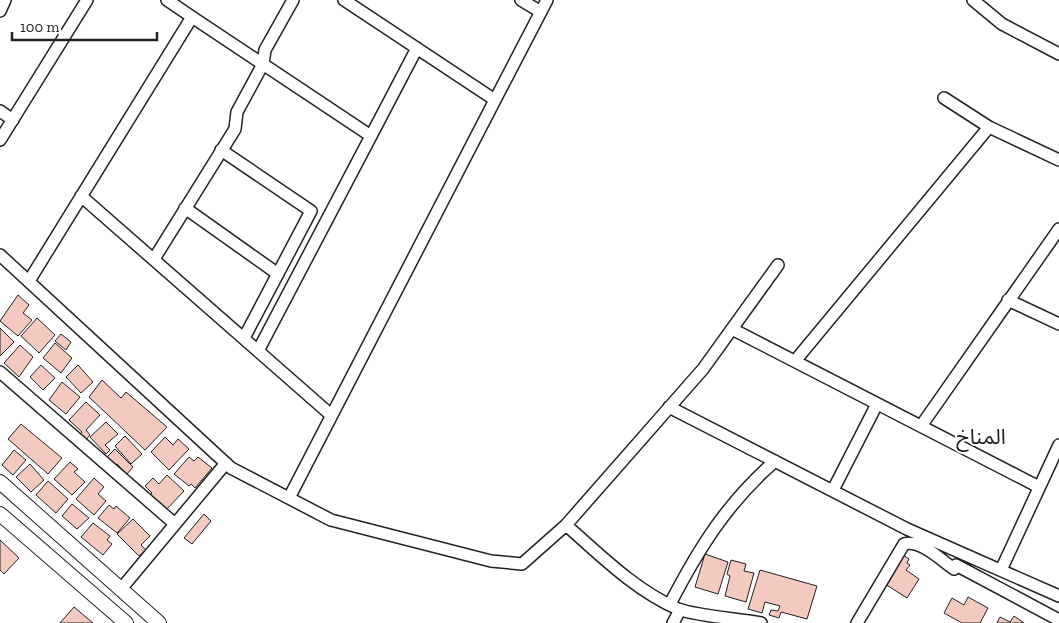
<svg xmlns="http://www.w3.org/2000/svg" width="1059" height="623" viewBox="0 0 1059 623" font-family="'Zilla Slab','Noto Sans Arabic',serif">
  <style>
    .building { fill: #f3c9c0; stroke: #222 }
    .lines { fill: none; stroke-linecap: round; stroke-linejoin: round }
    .minor-casing { stroke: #222; stroke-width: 14 }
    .major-casing { stroke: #222; stroke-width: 16 }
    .minor { stroke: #fff; stroke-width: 11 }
    .major { stroke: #fff; stroke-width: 14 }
    .labels { text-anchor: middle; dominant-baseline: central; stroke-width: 4; stroke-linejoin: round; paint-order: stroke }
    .neighbourhood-label { font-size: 21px; fill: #222; stroke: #fff }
  </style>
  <rect width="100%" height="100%" fill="#fff"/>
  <!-- building -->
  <path class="building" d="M18,295L29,305L23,313L32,320L18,336L0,321Z
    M37,318L55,335L39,353L21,336Z
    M0,328L14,342L0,356Z
    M61,334L71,342L66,350L55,341Z
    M55,343L72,358L61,373L43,358Z
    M20,345L33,357L19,377L4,363Z
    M41,365L55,378L43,390L30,377Z
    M78,365L93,382L81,393L66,377Z
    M102,380L121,398L126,392L167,427L145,450L89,397Z
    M62,382L80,397L66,414L49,400Z
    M86,402L100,415L86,430L90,435L84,442L78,436L82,432L69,420Z
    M106,422L118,434L105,445L110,450L106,454L90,437Z
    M21,424L62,458L48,474L8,439Z
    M125,436L142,454L131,464L115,446Z
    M165,437L173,445L178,439L189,449L169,470L151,452Z
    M115,449L133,467L127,474L117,464L113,467L105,459Z
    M14,450L26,460L13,475L2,465Z
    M189,457L194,461L198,457L212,468L195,488L191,484L189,486L174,474Z
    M70,462L78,469L74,472L85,482L72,495L54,479Z
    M30,464L44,480L31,492L16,477Z
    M167,475L184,491L166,510L150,495L152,493L145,486L153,478L159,484Z
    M94,478L104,487L98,494L106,501L94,515L76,499Z
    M48,481L68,499L56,513L36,495Z
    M72,504L89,518L77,529L62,516Z
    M109,505L114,509L116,506L130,518L117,533L98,518Z
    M204,514L211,521L192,544L184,538Z
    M133,519L150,536L141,545L146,550L139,556L117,534Z
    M93,523L110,536L107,540L112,544L103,555L81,537Z
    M0,540L19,558L4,574L0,570Z
    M705,554L728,562L718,594L695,587Z
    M903,555L909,559L907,563L910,565L906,570L919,579L907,598L885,584Z
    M731,560L746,564L744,571L754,573L746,602L725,596L730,576L727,574Z
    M760,570L817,586L807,619L781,612L779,618L769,615L771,610L778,611L780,606L765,602L762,613L748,609Z
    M968,597L988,608L980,623H962L944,613L952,598L964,605Z
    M74,607L93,623H60Z
    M1014,616L1024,623H997L1000,617L1010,622Z"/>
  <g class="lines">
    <defs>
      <path id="minor" d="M167,0L192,17
        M344,0L495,100L547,0
        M521,0L541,12
        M973,0L1002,24L1059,54
        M0,11L5,0
        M0,111L13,120
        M989,127L1059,160
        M371,136L417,48
        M0,140L87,0
        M221,150L311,211L244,338
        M185,208L278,274
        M0,255L231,468L331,520L491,561L522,564L566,525C600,555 636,591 678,609C697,616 740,619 761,623
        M154,259L235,129L237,112L263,64L265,50L293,0
        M29,281L192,17L371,136L258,351L81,196
        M1008,300L1059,324
        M732,329L1039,487
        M258,351L331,415
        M795,361L989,127L944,98
        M0,372L175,524
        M669,407L907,529L1059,596
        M921,426L1059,229
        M833,490L877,404
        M289,498L495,100
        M566,525L703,369L778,265
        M1001,570L1059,445
        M121,589L226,463
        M670,604C699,548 727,503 775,461
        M673,623L680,610
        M857,623L904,544C920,539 941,560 954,569L956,565L1059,620"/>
      <path id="major" d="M0,482L159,623
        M0,514L126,623"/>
    </defs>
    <!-- minor casing -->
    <use href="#minor" class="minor-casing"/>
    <!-- major casing -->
    <use href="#major" class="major-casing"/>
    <!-- minor -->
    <use href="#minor" class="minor"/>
    <!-- major -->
    <use href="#major" class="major"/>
  </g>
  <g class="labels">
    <!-- neighbourhood labels -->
    <g class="neighbourhood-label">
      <text x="981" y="436">المناخ</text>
    </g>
  </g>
  <!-- scale -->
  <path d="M12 32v8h145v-8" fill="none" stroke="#222222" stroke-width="2.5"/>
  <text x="20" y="32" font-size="15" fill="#222222" stroke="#ffffff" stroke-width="4" paint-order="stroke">100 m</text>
</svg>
